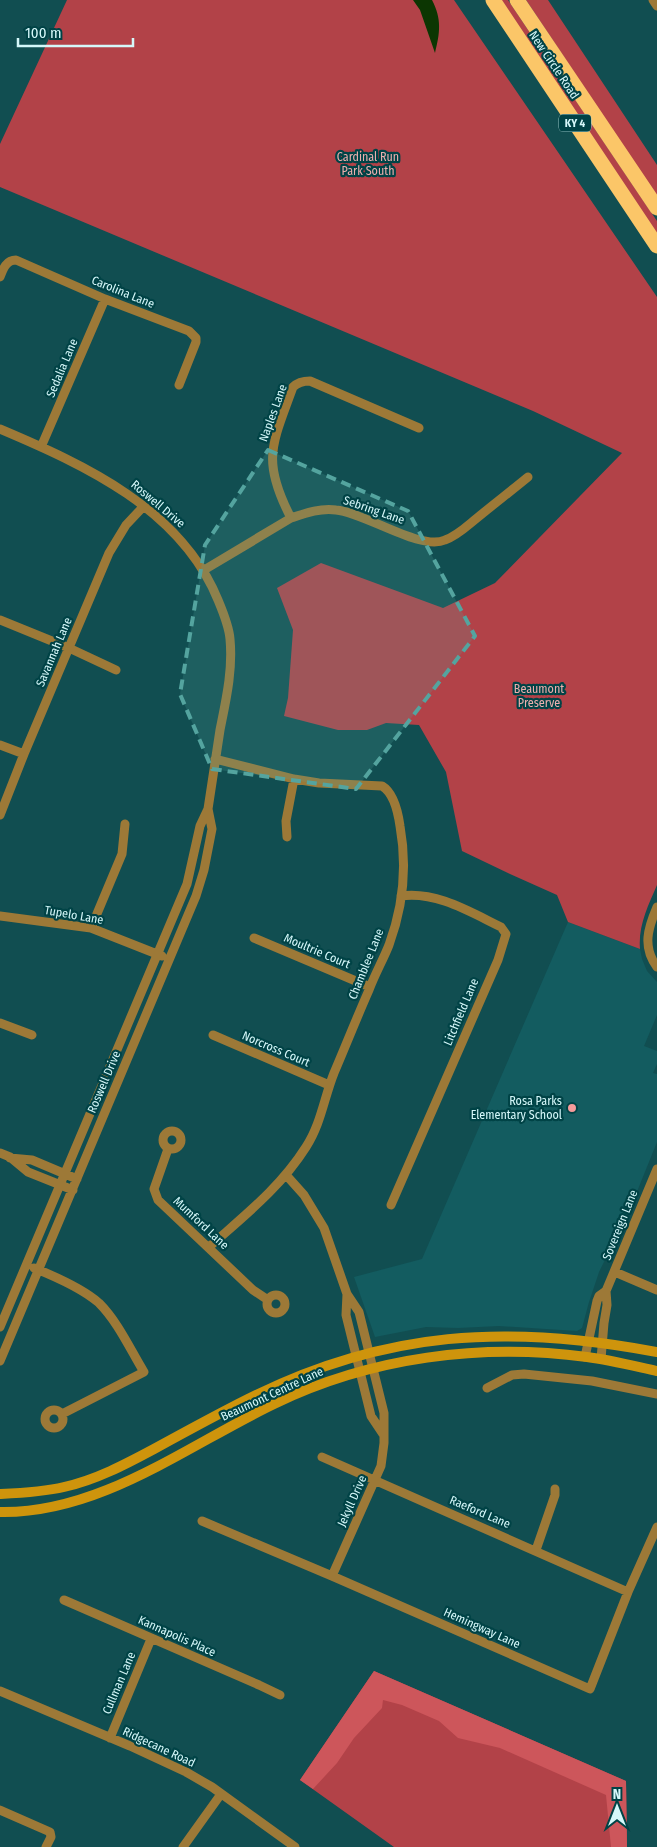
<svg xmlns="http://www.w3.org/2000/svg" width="657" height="1847" viewBox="0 0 657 1847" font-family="'Fira Sans Condensed',sans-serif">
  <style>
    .built { fill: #135c60 }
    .green { fill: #b24248 }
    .forest { fill: #cd565b }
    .water { fill: #0c3602 }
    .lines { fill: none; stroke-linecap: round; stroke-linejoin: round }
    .street { stroke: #9d7937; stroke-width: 9 }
    .secondary { stroke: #ce940c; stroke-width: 10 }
    .highway { stroke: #fbc668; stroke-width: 15 }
    .marked { fill: #54a49f; fill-opacity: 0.2; stroke: #54a49f; stroke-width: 4; stroke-dasharray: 10 6; stroke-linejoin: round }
    .poi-dot { fill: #f59b9b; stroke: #004346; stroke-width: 2 }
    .labels { text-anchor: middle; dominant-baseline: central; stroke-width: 4.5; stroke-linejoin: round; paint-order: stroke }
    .shield { fill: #004346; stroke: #95c2c4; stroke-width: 1 }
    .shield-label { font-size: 11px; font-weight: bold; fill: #d5f8fa }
    .street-label { font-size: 12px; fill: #d5f8fa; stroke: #004346 }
    .park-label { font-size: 12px; fill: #edafae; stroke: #004346 }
    .poi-label { font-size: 12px; fill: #d5f8fa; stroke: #004346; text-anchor: end }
  </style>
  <rect width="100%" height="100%" fill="#114e51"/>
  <!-- built -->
  <path class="built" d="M568,922L640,949L642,959L647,971L657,982V1015L644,1046L657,1051V1064L653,1073L657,1074V1142L630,1209L599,1272L589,1302L582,1328L577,1331L499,1326L458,1328L426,1327L375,1337L354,1277L422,1259Z"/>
  <!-- green -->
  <path class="green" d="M67,0H454L657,297V885C648,906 638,926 640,949L568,922L557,895L510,874L462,851L446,772L419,725L386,723L367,730H338L284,716L288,698L293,630L277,588L321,563L443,608L495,583L622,453L533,411L0,187V144Z
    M499,0H508L657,221V237Z
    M526,0H548L657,165V197Z
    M374,1671L626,1781L627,1847H394L300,1780Z"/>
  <!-- forest -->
  <path class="forest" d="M374,1671L626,1781L627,1847H611L606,1795L500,1748L458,1738L439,1721L402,1705L383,1700L382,1708L354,1738L337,1763L313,1789L300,1780Z"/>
  <!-- water -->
  <path class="water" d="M413,0H432C442,19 440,33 435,53L420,10Z"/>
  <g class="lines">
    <!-- street -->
    <path class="street" d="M653,0L657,6
      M0,277C3,269 6,260 16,260L105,299L189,331L196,338V342L179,385
      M0,429C85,465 181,509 218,600C223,612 229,626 230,639C233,670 226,700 220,730C216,756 212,782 208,809L200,826L187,884L0,1327
      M41,447L105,299
      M291,518C261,460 272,445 293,387C298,382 303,381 310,381L419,428
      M204,570L291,518C306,513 320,508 336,510C366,513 420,551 445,540C457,536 467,526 477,518C494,504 511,491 528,477
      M0,620L69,648L116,670
      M0,745L24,754
      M0,815L24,754L109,553L126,525L143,507
      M287,837L286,821L294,779
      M657,907C648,928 642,947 657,967
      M0,916L91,928L162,956
      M91,928L122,854L125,824
      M254,938L370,987
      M0,1023L32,1035
      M213,1035L329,1085
      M163 1140a9 9 0 1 1 18 0a9 9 0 1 1-18 0Z
      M168,1149L154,1189L158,1200L253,1290L268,1300
      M0,1153L10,1157L28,1172L73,1190
      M10,1158L32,1160L77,1179
      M287,1176L304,1195L324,1228L347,1294L359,1312L384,1413V1443L381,1466L332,1576
      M391,1205L498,960L506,934L501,927C470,912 436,891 401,896
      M209,1247C245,1215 280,1188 306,1147C321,1124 324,1098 334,1073C346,1045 357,1017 369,990C375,974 383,960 389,945C403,907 407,865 400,826C398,812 394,793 382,786L319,783L294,779L215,759
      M34,1268C54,1276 82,1288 99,1303C118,1322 130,1349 144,1372L62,1414
      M615,1272L657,1290
      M347,1294L346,1315L371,1416L383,1434
      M267 1304a9 9 0 1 1 18 0a9 9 0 1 1-18 0Z
      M585,1357L597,1301L599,1296L606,1291L657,1169
      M601,1359L604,1323L607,1305L606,1291
      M0,1361L196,896L204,870L212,829L208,809
      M487,1388L512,1375L524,1374L592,1381L657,1394
      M45 1419a9 9 0 1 1 18 0a9 9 0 1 1-18 0Z
      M322,1457L628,1592
      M202,1521L332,1576L590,1689L628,1592L657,1527
      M536,1550L555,1495V1489
      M64,1600L259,1685L280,1695
      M0,1691L130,1746L186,1772L212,1787L295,1847
      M110,1738L151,1639
      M0,1810L50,1832L51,1837L46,1847
      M183,1847L221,1794"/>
    <!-- secondary -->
    <path class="secondary" d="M0,1494C21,1493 43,1492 64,1487C96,1480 126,1464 154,1449C185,1432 216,1415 248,1399C385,1330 508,1324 657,1352
      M0,1512C100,1514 188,1445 274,1404C371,1357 481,1343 587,1357C610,1360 634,1366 657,1371"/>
    <!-- highway -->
    <path class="highway" d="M493,0L657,246
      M517,0L657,208"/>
  </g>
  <!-- marked area -->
  <path class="marked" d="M268,450L408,511L475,636L356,789L212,769L180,694L205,545Z"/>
  <!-- markers -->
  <circle class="poi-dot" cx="572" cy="1108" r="5"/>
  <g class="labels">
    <!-- shield labels -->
    <rect class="shield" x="559" y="114.5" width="32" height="17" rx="4"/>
    <g class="shield-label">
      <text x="575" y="123">KY 4</text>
    </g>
    <!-- street labels -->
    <g class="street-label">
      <text transform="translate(554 65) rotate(56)">New Circle Road</text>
      <text transform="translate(123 292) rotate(22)">Carolina Lane</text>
      <text transform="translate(62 368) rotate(-67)">Sedalia Lane</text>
      <text transform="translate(273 413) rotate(-70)">Naples Lane</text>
      <text transform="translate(158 504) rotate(40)">Roswell Drive</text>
      <text transform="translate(374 510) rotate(19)">Sebring Lane</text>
      <text transform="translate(54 652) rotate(-67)">Savannah Lane</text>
      <text transform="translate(74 915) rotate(10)">Tupelo Lane</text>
      <text transform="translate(317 951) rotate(23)">Moultrie Court</text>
      <text transform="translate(366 964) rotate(-68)">Chamblee Lane</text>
      <text transform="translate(461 1012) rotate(-67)">Litchfield Lane</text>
      <text transform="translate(276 1049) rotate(23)">Norcross Court</text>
      <text transform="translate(104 1082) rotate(-67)">Roswell Drive</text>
      <text transform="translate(201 1223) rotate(43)">Mumford Lane</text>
      <text transform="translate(620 1225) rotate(-68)">Sovereign Lane</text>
      <text transform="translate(272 1394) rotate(-25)">Beaumont Centre Lane</text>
      <text transform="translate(352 1501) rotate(-66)">Jekyll Drive</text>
      <text transform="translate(480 1512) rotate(23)">Raeford Lane</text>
      <text transform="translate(482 1628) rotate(24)">Hemingway Lane</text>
      <text transform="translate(177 1636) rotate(24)">Kannapolis Place</text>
      <text transform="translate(119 1683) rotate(-67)">Cullman Lane</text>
      <text transform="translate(159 1747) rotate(25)">Ridgecane Road</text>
    </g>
    <!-- park labels -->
    <g class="park-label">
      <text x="368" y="157">Cardinal Run<tspan x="368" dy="14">Park South</tspan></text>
      <text x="539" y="689">Beaumont<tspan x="539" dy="14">Preserve</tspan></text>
    </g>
    <!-- poi labels -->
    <g class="poi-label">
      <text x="562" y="1101">Rosa Parks<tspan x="562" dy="14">Elementary School</tspan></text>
    </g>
  </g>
  <!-- north arrow -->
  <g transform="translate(617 1807)" stroke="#004346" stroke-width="4" paint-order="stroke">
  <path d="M0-4L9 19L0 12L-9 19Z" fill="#d5f8fa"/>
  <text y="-8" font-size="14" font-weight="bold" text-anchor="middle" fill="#d5f8fa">N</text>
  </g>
  <!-- scale -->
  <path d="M18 38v8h115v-8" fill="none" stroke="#d5f8fa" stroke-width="2.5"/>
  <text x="25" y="38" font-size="15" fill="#d5f8fa" stroke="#004346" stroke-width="4" paint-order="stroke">100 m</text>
</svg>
